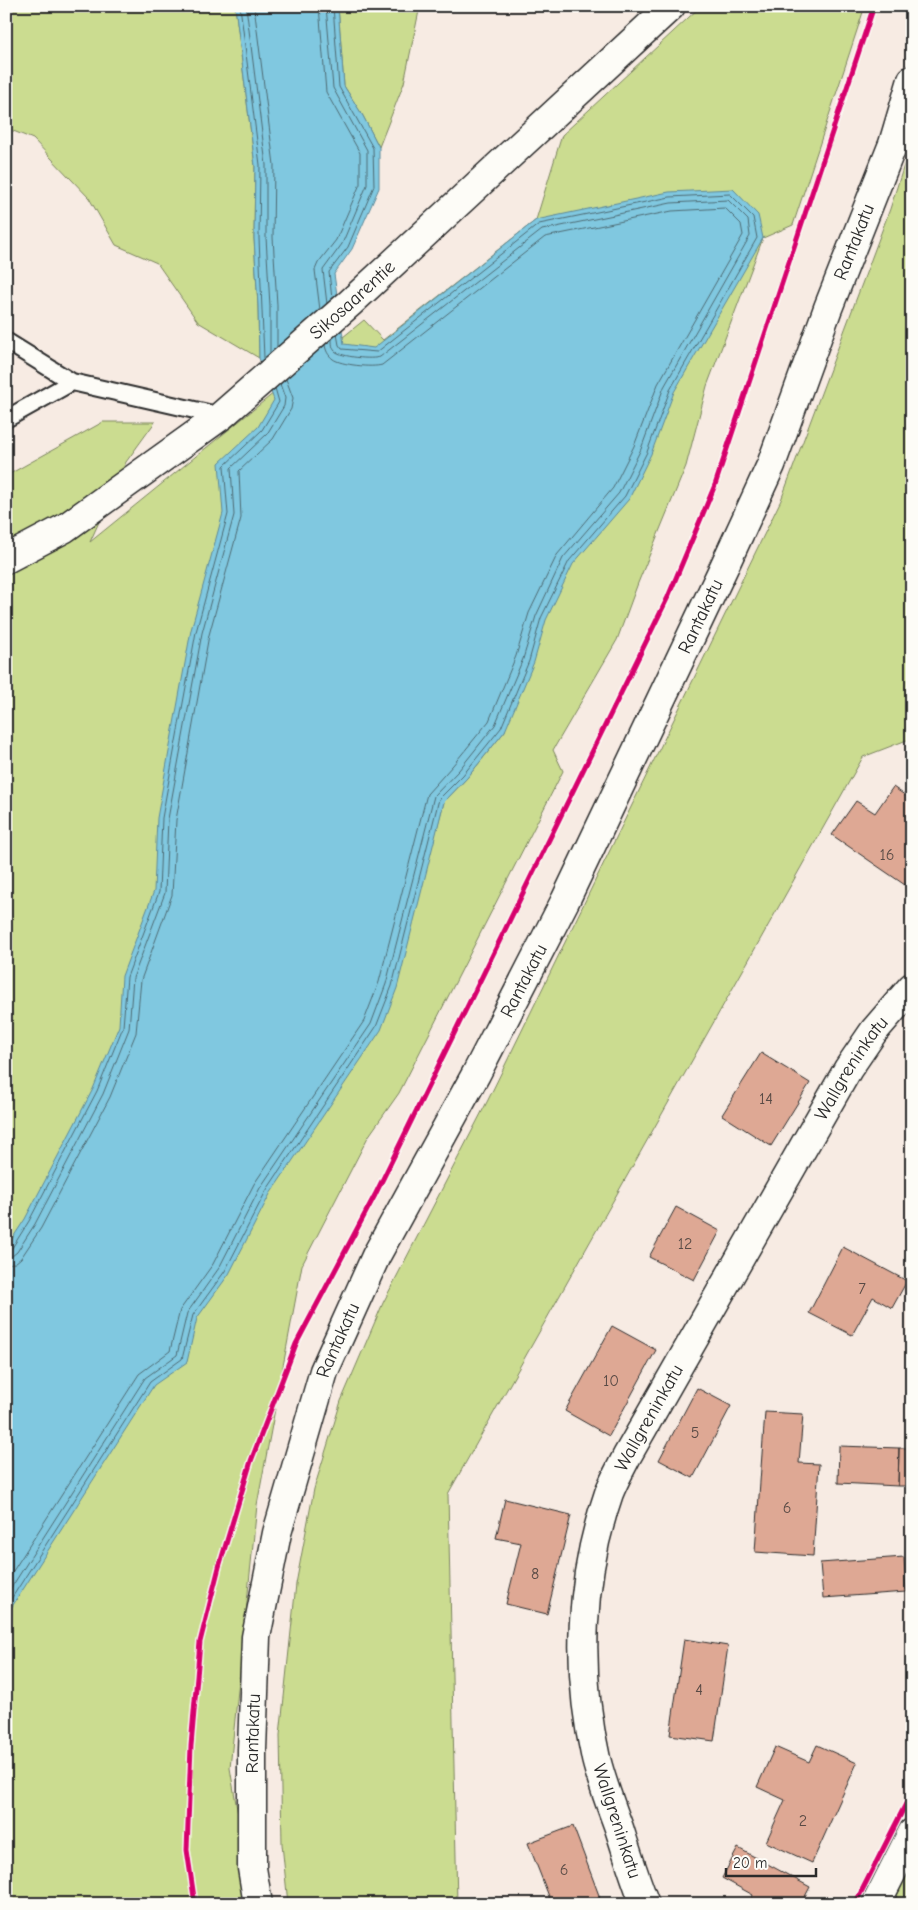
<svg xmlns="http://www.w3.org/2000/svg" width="918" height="1910" viewBox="0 0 918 1910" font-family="'Comic Neue',sans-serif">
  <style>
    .green { fill: #cbdc90; stroke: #7b845e; fill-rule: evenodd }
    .water { fill: #80c8e0; stroke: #5e8998 }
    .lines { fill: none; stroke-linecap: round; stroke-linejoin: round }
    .shore { stroke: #4d6a73; stroke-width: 1 }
    .building { fill: #dea894; stroke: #2b2b2b }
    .lane-casing { stroke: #2b2b2b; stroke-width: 20 }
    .street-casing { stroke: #2b2b2b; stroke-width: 31 }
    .secondary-casing { stroke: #2b2b2b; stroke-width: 31 }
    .lane { stroke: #fdfcf7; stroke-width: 16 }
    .street { stroke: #fdfcf7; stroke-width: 28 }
    .secondary { stroke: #fdfcf7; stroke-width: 28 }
    .cycleway-casing { stroke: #fdfcf7; stroke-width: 8 }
    .cycleway { stroke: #d6006c; stroke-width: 5 }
    .labels { text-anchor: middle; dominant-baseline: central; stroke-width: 4; stroke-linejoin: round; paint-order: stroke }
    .number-label { font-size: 16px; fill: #584a45 }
    .street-label { font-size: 19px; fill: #2b2b2b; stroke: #fdfcf7 }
  </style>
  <rect width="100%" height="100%" fill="#f7ebe3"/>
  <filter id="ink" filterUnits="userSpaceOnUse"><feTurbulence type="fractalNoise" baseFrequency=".02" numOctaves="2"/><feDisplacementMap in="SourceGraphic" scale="10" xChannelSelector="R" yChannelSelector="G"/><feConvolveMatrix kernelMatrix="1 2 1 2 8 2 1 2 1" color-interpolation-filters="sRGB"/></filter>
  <g filter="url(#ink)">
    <!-- green -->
    <path class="green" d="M6,6H235L255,166L254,238L258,306L259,358L198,322L157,263L116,245L89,198L33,139L6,128Z
      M338,6H420L404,83L379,147L363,116L344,86Z
      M701,6H865L793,225L763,238L707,386L686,466L638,583L617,640L553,750L563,771L399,1093L368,1137L302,1265L257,1505L230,1768L253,1904H6V476L103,422H155L126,462L90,542L364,320L383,340L536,220L562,135ZM529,460L505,731L467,778L444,802L427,865Z
      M912,140V738L863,757L448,1494L457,1904H288L282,1844L280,1735L296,1584L314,1489L341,1401L383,1303L488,1100L781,500L890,209Z
      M912,1860V1904H889Z"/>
    <!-- water -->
    <path class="water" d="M235,6H338L344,86L363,116L379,147V188L352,249L334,274L344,344L374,348L536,220L669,192L733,189L758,215L763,238L674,392L651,454L629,499L573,564L546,620L534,662L505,731L467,778L444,802L397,988L381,1030L270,1194L229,1274L197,1318L187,1362L154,1385L6,1616V1248L25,1219L93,1089L119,1026L122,976L154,891L157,818L191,630L223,513L219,463L258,427L274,400L259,358L258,306L254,238L255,166Z"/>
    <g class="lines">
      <!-- shore -->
      <path class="shore" d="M240,6L260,165L259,238L264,358
        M246,6L266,165V237L270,306V353
        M254,6L274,165L273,237L277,305V347
        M319,6L326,92L360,153V184L336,240L318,263L315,270L320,310
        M326,6L333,88L367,150V185L342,244L323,270L327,304
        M332,299L329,272L348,247L374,186L373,148L339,87L333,6
        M6,1250L12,1248L29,1221L97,1091L123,1027L127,977L159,892L162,818L196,632L228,514L224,466L262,430L279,402L275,388
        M6,1256H12L17,1252L35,1224L103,1094L129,1029L133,978L165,893L168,819L202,633L234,515L231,468L267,434L284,406L285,398L280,384
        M6,1264L15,1263L21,1258L41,1228L110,1097L136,1033L141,980L172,895L176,820L209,635L241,518L239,471L273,439L291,409L293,398L286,379
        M6,1582L139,1374L170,1351L180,1310L213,1264L254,1184L364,1021L379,982L427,794L453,765L489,721L516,656L529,613L557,555L613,488L634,446L658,384L743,235L741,224L725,208L672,211L545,237L382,365C372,368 341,365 333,359C328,355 326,351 325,345
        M6,1596L145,1378L177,1355L187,1313L219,1268L260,1188L371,1024L386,984L434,796L459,770L495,725L523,659L536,616L563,558L619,493L641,449L664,387L750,236L748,220L728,200L671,203L542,230L380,357C372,360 341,357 335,351C332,348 332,343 332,339
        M6,1607L150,1382L182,1359L193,1315L225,1271L266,1191L376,1027L392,986L439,799L463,775L501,728L529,661L541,618L569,561L625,496L647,452L670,390L757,238L753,217L730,194L670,197L539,224L377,352L342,349L339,345L337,334"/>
    </g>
    <!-- building -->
    <path class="building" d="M893,787L912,800V875L905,885L832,835L856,801L875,813Z
      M761,1053L810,1083L771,1146L722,1115Z
      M676,1207L720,1231L694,1280L649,1257Z
      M843,1247L907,1281L892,1308L873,1297L852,1335L809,1313Z
      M612,1326L656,1350L609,1436L565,1411Z
      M697,1388L731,1406L693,1478L659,1460Z
      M765,1412L803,1414L799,1463L819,1464L813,1556L755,1552Z
      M839,1446L899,1448L898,1486L838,1483Z
      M899,1448H912V1486H898Z
      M505,1499L571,1515L547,1614L506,1604L521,1543L496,1538Z
      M904,1557L906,1592L823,1598L820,1563Z
      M684,1639L728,1646L714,1741L670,1735Z
      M817,1745L857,1763L812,1863L766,1842L785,1800L757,1787L775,1747L809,1762Z
      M573,1826L600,1898L584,1904H552L528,1843Z
      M738,1848L810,1887L801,1904H749L753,1895L722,1878Z"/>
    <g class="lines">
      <defs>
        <path id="lane" d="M6,341L72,382L221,416
          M6,419L72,382"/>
        <g id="street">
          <path id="s1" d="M6,559L65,528L221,416L350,303L671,6"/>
          <path id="s2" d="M645,1904C635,1879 627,1853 619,1828C611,1806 602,1783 596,1759C576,1671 579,1579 609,1493C614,1480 621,1468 627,1456L848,1069L874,1031L912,987"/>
        </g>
        <g id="secondary">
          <path id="s3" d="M258,1904L252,1868V1750L256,1637L277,1533L324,1371L376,1256L476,1074L565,901L724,567L771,465L828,308L893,144L912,80"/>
          <path d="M876,1904L912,1833"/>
        </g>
      </defs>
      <!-- lane casing -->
      <use href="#lane" class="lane-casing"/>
      <!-- street casing -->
      <use href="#street" class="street-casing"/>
      <!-- secondary casing -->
      <use href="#secondary" class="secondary-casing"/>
      <!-- lane -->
      <use href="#lane" class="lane"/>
      <!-- street -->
      <use href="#street" class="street"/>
      <!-- secondary -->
      <use href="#secondary" class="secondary"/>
      <defs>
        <path id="cycleway" d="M195,1904L187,1850L191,1746L200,1642L219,1567L251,1461L296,1344L375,1195L668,597L715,485L874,6
          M855,1904L912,1792"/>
      </defs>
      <!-- cycleway casing -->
      <use href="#cycleway" class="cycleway-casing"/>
      <!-- cycleway -->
      <use href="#cycleway" class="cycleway"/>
    </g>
  </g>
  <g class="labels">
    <!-- number labels -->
    <g class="number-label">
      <text x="887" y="855">16</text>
      <text x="766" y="1099">14</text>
      <text x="685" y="1244">12</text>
      <text x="862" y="1289">7</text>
      <text x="611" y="1381">10</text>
      <text x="695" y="1433">5</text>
      <text x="787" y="1508">6</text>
      <text x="535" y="1574">8</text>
      <text x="699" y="1690">4</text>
      <text x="803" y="1821">2</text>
      <text x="564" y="1870">6</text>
    </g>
    <!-- street labels -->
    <g class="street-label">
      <text stroke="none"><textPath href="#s3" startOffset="1791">Rantakatu</textPath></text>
      <text stroke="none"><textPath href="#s1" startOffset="434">Sikosaarentie</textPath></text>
      <text stroke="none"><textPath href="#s3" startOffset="1386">Rantakatu</textPath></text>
      <text stroke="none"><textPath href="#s3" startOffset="981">Rantakatu</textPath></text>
      <text stroke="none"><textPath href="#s2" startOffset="912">Wallgreninkatu</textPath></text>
      <text stroke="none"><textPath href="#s3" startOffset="576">Rantakatu</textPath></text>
      <text stroke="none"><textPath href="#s2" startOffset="508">Wallgreninkatu</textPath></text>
      <text stroke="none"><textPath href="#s3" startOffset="171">Rantakatu</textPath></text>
      <text transform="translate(617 1821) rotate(72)">Wallgreninkatu</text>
    </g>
  </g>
  <!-- margin -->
  <rect width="918" height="1910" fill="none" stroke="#fdfcf7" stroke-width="25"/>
  <rect x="12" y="12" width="893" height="1885" fill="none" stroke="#2b2b2b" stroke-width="2" filter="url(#ink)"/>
  <!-- scale -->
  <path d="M726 1868v8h90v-8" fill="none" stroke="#2b2b2b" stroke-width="2.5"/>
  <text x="733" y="1868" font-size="15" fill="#2b2b2b" stroke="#fdfcf7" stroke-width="4" paint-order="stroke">20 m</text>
</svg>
